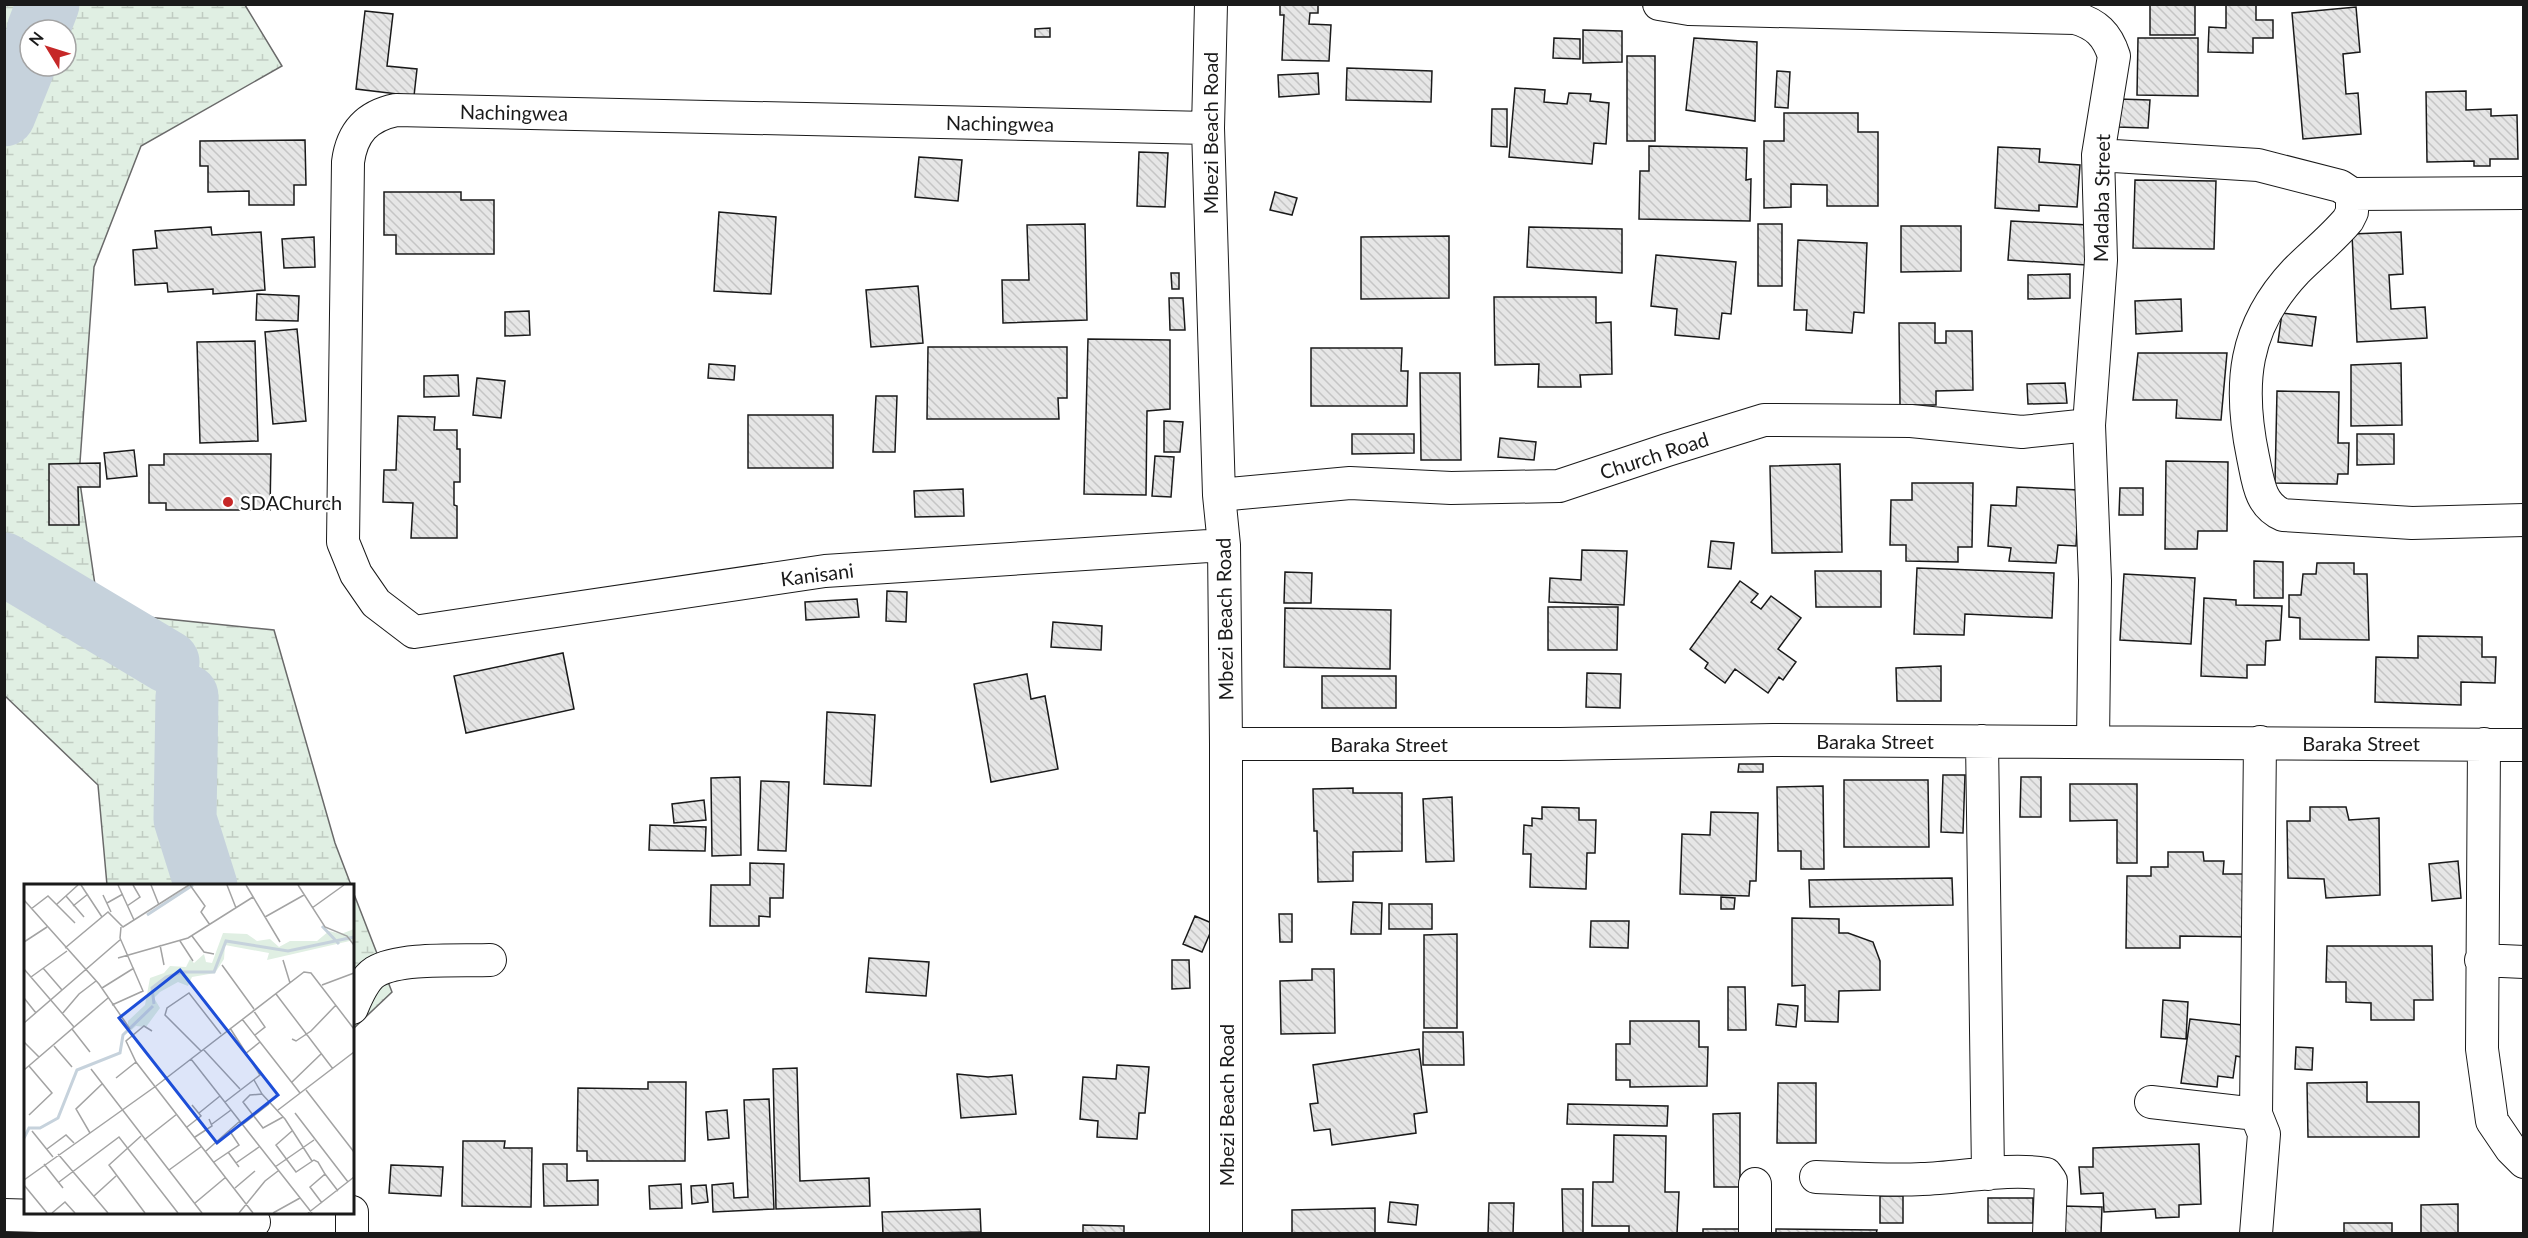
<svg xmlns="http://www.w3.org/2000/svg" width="2528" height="1238" viewBox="0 0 2528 1238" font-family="Lato,sans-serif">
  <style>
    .wetland { fill: url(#wetland-marsh); stroke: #6a6a6a; stroke-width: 1.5; fill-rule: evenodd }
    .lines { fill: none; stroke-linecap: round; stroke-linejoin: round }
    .river { stroke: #c6d2dc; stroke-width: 63 }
    .building { fill: url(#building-back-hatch); stroke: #1a1a1a; stroke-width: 1.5 }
    .street-casing { stroke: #1a1a1a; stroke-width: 34 }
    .street { stroke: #fff; stroke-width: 32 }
    .poi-dot { fill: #c62828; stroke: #fff; stroke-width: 2 }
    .labels { text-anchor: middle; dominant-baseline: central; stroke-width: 4.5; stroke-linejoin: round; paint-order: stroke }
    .street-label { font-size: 20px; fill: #1a1a1a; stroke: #fff }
    .poi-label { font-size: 20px; fill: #1a1a1a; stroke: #fff; text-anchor: start }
    .inset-river { fill: none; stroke: #c6d2dc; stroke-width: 3 }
    .inset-road { fill: none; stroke: #a3a3a3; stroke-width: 1.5 }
    .view { fill: #1d4ed8; fill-opacity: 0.15; stroke: #1d4ed8; stroke-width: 3 }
    .inset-edge { fill: none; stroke: #1a1a1a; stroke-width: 3 }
  </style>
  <defs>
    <pattern id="wetland-marsh" width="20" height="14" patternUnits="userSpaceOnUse" patternTransform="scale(1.5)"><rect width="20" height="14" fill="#e0efe3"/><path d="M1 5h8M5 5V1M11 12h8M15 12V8" fill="none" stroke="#c0ccc2"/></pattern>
    <pattern id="building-back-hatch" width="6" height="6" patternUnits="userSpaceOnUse" patternTransform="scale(1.5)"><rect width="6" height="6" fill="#e6e6e6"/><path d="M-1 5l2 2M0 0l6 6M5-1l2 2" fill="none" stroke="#c5c5c5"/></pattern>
  </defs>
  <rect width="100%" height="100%" fill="#fff"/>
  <!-- wetland -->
  <path class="wetland" d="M4,5H245L282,66L141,146L94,267L79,476L99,612L274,630L335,843L351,885H107L98,785L5,696ZM30,30H66V66H30Z
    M352,889L392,992L353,1029H352Z"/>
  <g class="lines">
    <!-- river -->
    <path class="river" d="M38,30L48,4
      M4,115L30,50
      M4,564L168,662
      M187,696L185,819L206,886"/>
  </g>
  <!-- building -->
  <path class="building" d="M1280,4H1318V13H1310L1309,24L1331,25L1329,61L1282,60L1284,15H1280Z
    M2150,4H2195V35H2150Z
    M2226,4H2256V20H2273V38H2253V53L2208,52L2209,27L2226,28Z
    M2356,7L2360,52L2343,54L2346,94L2358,93L2361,134L2303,139L2292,13Z
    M365,11L393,14L387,66L417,69L414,96L356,89Z
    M1050,28V37H1035V29Z
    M1583,30L1622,31V62L1583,63Z
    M1554,38L1580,39V59L1553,58Z
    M1694,38L1757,42L1755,121L1686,110Z
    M2138,38H2198V96L2137,95Z
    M1627,56H1655V141H1627Z
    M1347,68L1432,71L1431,102L1346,100Z
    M1777,71L1790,72L1788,108L1775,107Z
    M1318,73L1319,94L1279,97L1278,75Z
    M1515,88L1545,90L1544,102L1567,104L1569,93L1591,94L1590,101L1609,103L1606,144L1594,143L1592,164L1509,157Z
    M2466,91V110L2491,109V116L2517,115L2518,159H2490V166H2474V161L2427,162L2426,92Z
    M2118,99L2150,100L2148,128L2117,127Z
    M1492,109H1507V147L1491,146Z
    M1784,113H1858V132H1878V206H1827V185L1791,184V207L1764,208V141H1784Z
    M305,140L306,185H294V205H249V191L208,192V166H200V141Z
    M1649,146L1747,148L1746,180L1751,179L1750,221L1639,219L1640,171H1649Z
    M1998,147L2040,149L2039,162L2080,165L2077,207L2039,205V211L1995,208Z
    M1139,152L1168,153L1165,207L1137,206Z
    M919,157L962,160L958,201L915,197Z
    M2135,180L2216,181L2214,249L2133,248Z
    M384,192H461V200H494V254H396V235H384Z
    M1275,192L1297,198L1292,215L1270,210Z
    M719,212L776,217L771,294L714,291Z
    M2011,221L2088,225L2086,265L2008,260Z
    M1085,224L1087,320L1003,323L1002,280H1029L1027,225Z
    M1758,224H1782V286H1758Z
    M1901,226H1961V271L1901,272Z
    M211,227L212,235L261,232L265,290L213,294V289L168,292L167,283L135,285L133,250L157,248L155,231Z
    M1529,227L1622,229V273L1527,267Z
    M2401,232L2403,274L2389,275L2391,309L2425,307L2427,338L2357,342L2352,234Z
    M1449,236V298L1361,299V237Z
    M314,237L315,267L284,268L282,239Z
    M1798,240L1867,243L1864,313L1854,312L1852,333L1806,330L1807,310H1794Z
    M1656,255L1736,262L1731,314L1722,313L1719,339L1675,335L1677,309L1651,306Z
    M1171,273H1179V289H1172Z
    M2070,274V298L2028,299V275Z
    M918,286L923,343L871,347L866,290Z
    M257,294L299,296L298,321L256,320Z
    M1494,297H1596V323L1611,322L1612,374L1580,375L1581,387H1538L1539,364L1495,365Z
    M1169,298H1183L1185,330H1170Z
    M2181,299L2182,331L2136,334L2135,301Z
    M529,311L530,335L505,336V312Z
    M2282,313L2316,317L2312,346L2278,342Z
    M1899,323H1935V343H1946V331H1972L1973,390L1936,391V405H1900Z
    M297,329L306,421L273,424L265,332Z
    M1088,339L1170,340V409L1147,411L1146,495L1084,494Z
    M255,341L258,441L200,443L197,342Z
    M928,347H1067V398H1058L1059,419H927Z
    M1311,348H1402L1401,371H1408L1407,406H1311Z
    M2138,353H2227L2221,420L2176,418L2177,400H2133Z
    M2401,363L2402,425L2351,426V365Z
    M709,364L735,366L734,380L708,378Z
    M1420,373H1460L1461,460H1421Z
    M458,375L459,396L424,397V376Z
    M477,378L505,381L501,418L473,415Z
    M2065,383L2067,403L2028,404L2027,384Z
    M2277,391L2339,392L2338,443H2349L2348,474H2338L2337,484L2275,483Z
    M876,396H897L895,452H873Z
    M748,415H833V468H748Z
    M398,416L435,417L434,430H457V449H460V482H454V505L457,506V538H411L413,503L383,502L384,470H396Z
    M1164,421L1183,422L1180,452H1164Z
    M1352,434H1414V453L1352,454Z
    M2357,434H2394V464L2357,465Z
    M1500,438L1536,442L1534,460L1498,457Z
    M134,450L137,476L107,479L104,453Z
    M164,454H271L270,510H166V503H149V465H164Z
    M1155,456L1174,457L1171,497L1152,496Z
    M2166,461L2228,462L2227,531H2198L2197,549H2165Z
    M100,463V487H78L79,525H49V464Z
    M1840,464L1842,552L1772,553L1770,466Z
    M1912,483H1973L1972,547H1958V562L1906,561V545H1890L1891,500H1912Z
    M2017,487L2079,490L2076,546L2058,545L2056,563L2009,561L2011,548L1988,546L1991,505L2016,506Z
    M2120,488H2143V515H2119Z
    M963,489L964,516L915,517L914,491Z
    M1711,541L1734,543L1731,569L1708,567Z
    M1582,550L1627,551L1624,605L1549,602L1550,578L1581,580Z
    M2254,561L2283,562V598H2254Z
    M2317,563H2354V574H2367L2369,640L2300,639V618L2289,617V595H2301L2303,574H2316Z
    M1917,568L2054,573L2052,618L1965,614L1964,635L1914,634Z
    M1815,571H1881V607H1816Z
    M1285,572L1312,573L1311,603H1284Z
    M2124,574L2195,578L2191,644L2120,640Z
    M1740,581L1758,594L1751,602L1761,609L1771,596L1801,618L1778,649L1796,662L1783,680L1779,677L1768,693L1735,669L1725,683L1705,668L1708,663L1690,649Z
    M887,591L907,592L906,622L886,621Z
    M2204,598L2236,600V605L2282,606L2280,640L2266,641L2265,665H2247V678L2201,676Z
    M857,599L859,617L806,620L805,602Z
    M1548,607H1618L1617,650H1548Z
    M1285,608L1391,610L1390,669L1284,667Z
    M1053,622L1102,626L1101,650L1051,647Z
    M2418,636L2482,637V657H2496L2495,683L2461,682V705L2375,702L2376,657L2418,658Z
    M563,653L574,709L466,733L454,676Z
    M1941,666V701H1897L1896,668Z
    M1587,673L1621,674L1620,708L1586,707Z
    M1027,674L1031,699L1045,696L1058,769L991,782L974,684Z
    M1322,676H1396V708H1322Z
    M827,712L875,715L871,786L824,784Z
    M1739,764H1763V772H1738Z
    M1943,775H1965L1963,833L1941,832Z
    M740,777L741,855L712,856L711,778Z
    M2021,777H2041V817H2020Z
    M1844,780H1928L1929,847H1844Z
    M761,781L789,782L786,851L758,850Z
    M2070,784H2137V863H2117V820L2070,821Z
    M1823,786L1824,869H1801V851H1778L1777,787Z
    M1353,788V793H1402V851L1353,852V881L1318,882L1317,831H1314L1313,789Z
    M1452,797L1454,861L1426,862L1423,799Z
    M704,800L706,820L674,823L672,804Z
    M1542,807L1579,808V820H1596L1595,853H1587L1586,889L1530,887L1531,854H1523L1524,825L1532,826V818L1542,819Z
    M2310,807H2346L2349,820L2379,818L2380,895L2326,898L2324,879L2288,878L2287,821H2310Z
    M1711,812L1758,813L1756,881H1750L1749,896L1680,894L1682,834L1710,835Z
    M650,825L706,827L705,851L649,850Z
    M2168,852H2203L2204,861H2224L2223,874H2249L2248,937L2180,936V948H2126L2127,876H2151V867H2168Z
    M2458,861L2461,898L2432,901L2429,864Z
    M750,863L784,864L783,898H770V917L759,916V926H710L711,885H750Z
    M1952,878L1953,905L1810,907L1809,880Z
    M1721,897L1735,898L1734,909H1721Z
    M1353,902L1382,903L1381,934H1351Z
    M1389,904H1432V929H1389Z
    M1279,914H1292V942H1280Z
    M1195,916L1214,924L1202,952L1183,944Z
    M1792,918L1839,919V933H1848L1873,942L1880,961V990L1839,991L1838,1022L1805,1021V985L1792,986Z
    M1591,921H1629L1628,948L1590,947Z
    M1457,934V1028H1424V935Z
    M2327,946H2432L2433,1000H2414V1020H2371V1003L2346,1002V982H2326Z
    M869,958L929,962L926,996L866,992Z
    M1172,960H1189L1190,988L1172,989Z
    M1312,969H1334L1335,1033L1281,1034L1280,981L1312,980Z
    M1728,987H1745L1746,1030H1728Z
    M2163,1000L2188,1002L2186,1039L2161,1037Z
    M1778,1004L1798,1006L1796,1027L1776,1025Z
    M2190,1019L2251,1026L2246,1058L2236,1056L2233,1078L2218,1076L2217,1087L2181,1083Z
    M1630,1021H1699V1047H1708L1707,1086L1630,1087V1080H1616V1044H1630Z
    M1423,1032H1463L1464,1065H1423Z
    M2296,1047L2313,1048L2312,1070L2295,1069Z
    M1419,1049L1427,1112L1414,1114L1416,1133L1332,1145L1330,1129L1314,1131L1310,1104L1318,1103L1313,1065Z
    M1117,1065L1149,1067L1145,1113H1139L1137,1139L1097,1137L1098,1121L1080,1119L1083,1077L1116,1079Z
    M797,1068L800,1181L869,1178L870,1206L776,1209L773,1069Z
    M957,1074L988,1077L1012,1075L1016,1114L961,1118Z
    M648,1082H686L685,1161H587V1151H577L578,1088L648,1089Z
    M2367,1082V1102H2419V1137H2308L2307,1083Z
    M1778,1083H1816V1143H1777Z
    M769,1099L774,1209L713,1212L712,1185L733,1183L734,1198L748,1197L744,1100Z
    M1568,1104L1668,1106L1667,1126L1567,1124Z
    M727,1110L729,1138L708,1140L706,1112Z
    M1740,1113V1187H1714L1713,1114Z
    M1614,1135L1666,1136L1665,1192H1679L1677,1234H1629V1226H1592L1593,1182H1613Z
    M463,1141H505L504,1148H532L531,1207L462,1206Z
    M2199,1144L2201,1204L2179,1205V1217L2156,1218L2155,1209L2104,1212L2103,1193L2081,1194L2079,1167H2093V1148Z
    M543,1164H567V1181L598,1180V1205L544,1206Z
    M391,1165L443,1167L441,1196L389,1193Z
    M681,1184L682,1208L650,1209L649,1186Z
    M706,1185L708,1202L692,1204L691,1186Z
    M1562,1189H1583V1234H1563Z
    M1880,1196H1903V1223H1880Z
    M1988,1198H2033V1223H1988Z
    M1390,1202L1418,1205L1416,1225L1388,1222Z
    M1489,1203H1514L1513,1234H1488Z
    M2458,1204V1234H2421V1205Z
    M2063,1206L2102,1207L2101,1234H2062Z
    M1375,1208V1234H1292V1210Z
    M980,1209L981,1232L883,1234L882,1212Z
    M2344,1223H2392V1234H2344Z
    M1083,1225L1124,1226V1234H1083Z
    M1703,1229H1740V1234H1703Z
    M1776,1229L1877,1230L1876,1234H1776Z"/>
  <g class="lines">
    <defs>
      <path id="street" d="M1211,4L1208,128L1219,495L1224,545L1226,744V1234
        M1659,4L1689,9L2075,18C2096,24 2107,34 2114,56L2098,155L2101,260L2089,425L2095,580L2093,742
        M1208,128L396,110C367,116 352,132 348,162L343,542L356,574L376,603L414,632L825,571L1224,545
        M2098,155L2258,165L2340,186L2352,194V212L2348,220C2332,239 2313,254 2296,271C2243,327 2238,385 2253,457C2258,480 2259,505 2283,515L2412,523L2524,520
        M2352,194L2524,193
        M1219,495L1350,483L1451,488L1559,486L1667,450L1764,420L1911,421L2022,432L2089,425
        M1982,741L1988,1174
        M1226,744H1560L1773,740L2524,745
        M2484,744L2482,1049L2492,1121L2511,1149L2524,1162
        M2481,960L2524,962
        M352,1008C357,996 364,979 375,972C399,957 460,961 490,960
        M2151,1102L2256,1114L2264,1134L2256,1234
        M2256,1114L2260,742
        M1816,1177C1851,1178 1887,1181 1922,1179C1959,1178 2010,1167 2046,1174L2051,1181L2049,1234
        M1755,1184V1234
        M352,1212V1234
        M4,1215L254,1222"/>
    </defs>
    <!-- street casing -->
    <use href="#street" class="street-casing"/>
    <!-- street -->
    <use href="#street" class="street"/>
  </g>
  <!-- markers -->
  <circle class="poi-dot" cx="228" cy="502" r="6"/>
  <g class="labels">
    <!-- street labels -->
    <g class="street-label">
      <text transform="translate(514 112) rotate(1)">Nachingwea</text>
      <text transform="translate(1000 123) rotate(1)">Nachingwea</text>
      <text transform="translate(1210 133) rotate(-90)">Mbezi Beach Road</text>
      <text transform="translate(2101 198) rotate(-89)">Madaba Street</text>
      <text transform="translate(1654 455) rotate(-18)">Church Road</text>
      <text transform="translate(817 574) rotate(-7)">Kanisani</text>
      <text transform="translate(1224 619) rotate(-91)">Mbezi Beach Road</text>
      <text x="1875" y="741">Baraka Street</text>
      <text x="2361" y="743">Baraka Street</text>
      <text x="1389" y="744">Baraka Street</text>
      <text transform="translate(1226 1105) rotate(-90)">Mbezi Beach Road</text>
    </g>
    <!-- poi labels -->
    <g class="poi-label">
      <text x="240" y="502">SDAChurch</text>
    </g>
  </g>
  <!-- overview -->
  <g transform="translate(24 884)">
    <rect width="330" height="330" fill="#fff"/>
    <path d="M330,45V56L243,76L245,69L201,61L200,75L191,89L168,93L164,102L154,98L136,108L130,114L136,124L122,143L112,142L104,149V137L121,121L126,94L140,89L146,82L162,83L166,75L170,79L180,70L182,78L188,79L199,49L223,50L233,57L246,55L255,63L266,57H293L305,47L317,50Z" fill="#e0efe3"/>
    <path class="inset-river" d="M123,31L169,1M298,42L315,60M130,120L128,104L142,93L158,88H190L202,57L264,67L330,53M0,254L5,244H16L34,234L53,186L96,169L99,151L129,122"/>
    <path class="inset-road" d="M57,1L78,33M94,1L110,36M127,1L135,21M166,1L181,22L177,28L186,41M203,1L212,24M222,1L256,58M274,1L301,43L323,52L330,61M79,11L87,28M42,12L60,33M0,16L75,100L106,145M83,19L99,10M33,20L54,1M49,22L64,10M103,22L116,13L109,1M288,24L320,1M7,25L24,12L51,39M241,33L280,11M168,52L180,68L190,70M156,57L169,77M0,58L23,43M136,61L140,81M41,64L84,28L99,43L165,1M94,74L164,54L229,13M259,76L266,99M198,81L230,125M19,84L38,106M0,85L50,143M7,93L43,67M298,101L330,89M78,104L110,84M252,110L309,185M0,114L12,129M88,121L119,107L96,54L97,43M229,126L241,143L231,151M38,130L55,110L72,97M218,135L276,209M0,139L97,55M48,145L66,168M128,147L120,142L102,157L112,178L229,329M268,155L272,157L287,147L312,121M0,158L15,173M30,162L48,183M179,165L216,205M177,167L141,131L143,124L165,109L197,150M221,170L236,158M167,175L288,329M67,185L178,329M0,186L84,114M92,194L112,178M230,196L238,210L226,211L219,218L239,244L259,233M268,198L297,170M282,206L330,268M238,210L261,235L288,277M201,218L236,191L206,144M254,226L330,168M175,229L196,212M271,229L324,298M5,231L28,209L5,182M188,240L207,226M218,241L245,220M163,243L177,232L168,221M8,247L29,273M268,247L252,261L272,288L290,276L294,278L301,290L286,303L298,319M66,249L52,225L78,200M117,252L85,281L121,329M171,253L188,242L185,235M120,256L153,230M23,265L42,251L50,259M182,267L216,237M204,268L215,283M34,270L84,329M190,278L215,261L205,246M212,279L235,263M20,280L39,304M251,283L290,256M145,286L178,262M301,290L314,307M0,296L132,202L280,88L287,89L330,145M35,298L95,253L154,329M0,301L23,329M211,304L231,287M70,312L92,292M171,319L202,293M28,329L41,318L51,329M215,329L241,297L254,287M249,329L276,314M284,329L330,293"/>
    <path class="view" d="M156,86L254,211L193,259L95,134Z"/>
    <rect width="330" height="330" class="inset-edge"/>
  </g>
  <!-- border -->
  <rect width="2528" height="1238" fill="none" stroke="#1a1a1a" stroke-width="12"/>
  <!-- north arrow -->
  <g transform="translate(48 48) rotate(308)"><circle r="28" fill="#ffffff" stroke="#a3a3a3" stroke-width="1.5"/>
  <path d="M0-4.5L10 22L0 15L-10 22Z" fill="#c62828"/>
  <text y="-9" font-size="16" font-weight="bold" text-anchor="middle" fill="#1a1a1a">N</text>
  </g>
</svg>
